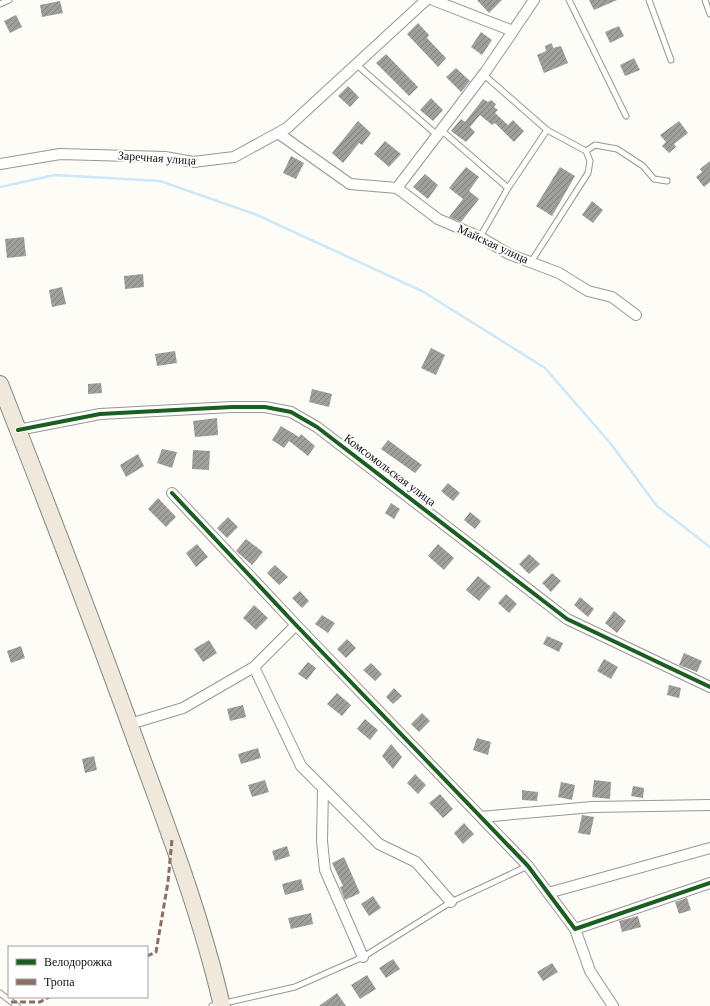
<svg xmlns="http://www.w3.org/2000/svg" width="710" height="1006" viewBox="0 0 710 1006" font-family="Georgia,serif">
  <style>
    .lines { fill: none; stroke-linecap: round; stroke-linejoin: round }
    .stream { stroke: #cde8f8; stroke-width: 2.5 }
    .building { fill: url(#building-hatch) }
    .lane-casing { stroke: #979795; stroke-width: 7 }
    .street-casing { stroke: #979795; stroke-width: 12 }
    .primary-casing { stroke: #858482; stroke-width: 18 }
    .lane { stroke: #fffffe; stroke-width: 5 }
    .street { stroke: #fffffe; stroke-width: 10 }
    .primary { stroke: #eee9db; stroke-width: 16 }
    .quiet { stroke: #8d6e63; stroke-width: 3; stroke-dasharray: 6 3; stroke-linecap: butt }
    .cycleway-casing { stroke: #fff; stroke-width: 6 }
    .cycleway { stroke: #1b5e20; stroke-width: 4 }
    .labels { text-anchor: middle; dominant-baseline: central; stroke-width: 4; stroke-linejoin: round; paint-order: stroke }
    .street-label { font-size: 12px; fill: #111; stroke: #fff }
  </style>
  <defs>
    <pattern id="building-hatch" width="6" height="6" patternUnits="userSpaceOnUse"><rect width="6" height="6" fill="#a19f9c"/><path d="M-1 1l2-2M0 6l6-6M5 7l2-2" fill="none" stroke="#82807e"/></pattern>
  </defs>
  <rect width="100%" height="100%" fill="#fdfcf7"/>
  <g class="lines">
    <!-- stream -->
    <path class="stream" d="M0,187L55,175L160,181L257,215L422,291L545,368L611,444L657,506L710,547"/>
  </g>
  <!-- building -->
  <path class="building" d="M477,0H502L489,13Z
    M589,0H617L594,10Z
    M60,1L63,13L42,17L40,5Z
    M16,15L22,27L10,33L4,21Z
    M418,23L429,35L427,38L446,58L438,67L407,34Z
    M619,26L624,36L610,43L605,32Z
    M481,32L492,40L482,55L471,47Z
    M552,43L553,48L561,46L568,63L544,73L537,55L546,51L545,46Z
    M386,54L418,87L409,96L376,63Z
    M634,58L640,70L625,76L620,65Z
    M456,68L470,81L461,92L446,77Z
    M348,86L359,97L350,107L338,96Z
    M431,98L443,110L433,121L420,110Z
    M483,99L488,102L491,100L496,104L494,107L498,110L495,113L508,125L513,120L524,131L514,142L495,123L492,125L480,115L470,127L475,132L466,142L451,131L461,119L465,122Z
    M358,121L371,133L362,145L359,143L343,163L332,153Z
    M679,121L688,133L674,144L676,147L669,153L662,146L666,142L660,135Z
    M385,141L401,154L389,167L374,154Z
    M291,156L304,163L296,179L283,173Z
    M710,161V182L704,187L696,177L702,172L700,169Z
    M466,167L479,177L469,191L479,199L461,222L449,217L463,199L449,188Z
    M560,167L575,176L552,216L536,206Z
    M425,174L438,185L428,199L413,187Z
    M592,201L603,210L593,223L582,215Z
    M24,237L26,256L7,258L5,239Z
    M143,274L144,287L125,289L124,276Z
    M62,287L66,304L52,307L49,290Z
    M431,348L445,355L436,375L421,368Z
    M175,351L177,363L157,366L155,354Z
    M101,383L102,393L88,394V384Z
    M312,389L332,394L329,407L309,402Z
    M217,418L218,435L195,437L193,421Z
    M281,426L299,437L301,434L315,446L308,456L289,441L284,448L272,440Z
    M388,440L422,465L415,473L381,449Z
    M162,449L177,452L172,468L157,463Z
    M193,450L210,451L209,470L192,469Z
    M138,454L144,466L126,477L120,465Z
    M448,483L460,493L453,501L441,491Z
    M158,498L176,517L166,527L148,509Z
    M391,503L400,509L394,519L385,513Z
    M470,512L481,521L475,529L464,520Z
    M228,517L238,527L227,538L217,528Z
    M246,539L263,552L252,565L236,551Z
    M197,544L208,557L196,567L186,553Z
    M438,544L454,558L444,570L428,556Z
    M529,554L540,564L529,574L519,564Z
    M275,565L288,577L279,585L267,573Z
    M552,573L561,581L551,592L542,583Z
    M478,576L491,587L479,601L466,590Z
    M300,591L309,601L302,608L292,598Z
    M506,594L517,604L509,613L498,603Z
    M580,597L594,609L588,617L574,605Z
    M254,605L268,618L256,630L243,618Z
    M614,611L626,621L617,633L605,623Z
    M322,615L335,623L328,633L315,624Z
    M547,636L563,643L559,652L543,644Z
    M347,639L356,648L346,658L337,649Z
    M209,640L217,653L203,662L194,649Z
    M21,646L25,658L11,663L7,651Z
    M684,653L702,661L697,672L679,665Z
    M604,659L618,667L611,679L597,671Z
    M308,662L316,668L307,680L298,674Z
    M371,663L382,674L375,681L363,670Z
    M669,685L681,688L679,698L667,695Z
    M394,688L402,696L393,704L386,697Z
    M337,693L351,705L342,716L327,704Z
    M243,705L246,717L230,721L227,709Z
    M422,713L430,721L419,732L411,724Z
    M365,719L378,730L370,740L357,729Z
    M477,738L491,742L488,755L473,750Z
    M391,744L402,757L393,769L382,756Z
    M258,748L261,758L241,764L238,754Z
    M94,756L97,770L85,773L82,759Z
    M415,774L426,785L418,794L407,783Z
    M265,780L269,792L252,797L248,785Z
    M594,780L611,782L610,799L592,797Z
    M561,782L575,785L572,800L558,797Z
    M633,786L644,788L643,798L631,796Z
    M522,790L538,792L537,801L522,800Z
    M440,794L453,809L443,818L429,803Z
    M582,815L594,817L590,835L578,833Z
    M464,823L474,834L463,844L454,833Z
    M287,846L290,856L275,861L272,851Z
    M344,857L360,893L345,900L340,887L343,886L332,863Z
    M301,879L304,890L285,895L282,884Z
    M373,896L381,908L369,916L361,904Z
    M687,898L691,910L679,914L675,902Z
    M311,913L313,924L291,929L288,918Z
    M638,916L641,927L622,932L619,921Z
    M393,959L400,969L386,978L379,968Z
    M552,963L558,972L543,981L537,972Z
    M367,975L376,989L360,999L351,985Z
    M337,993L346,1006H319Z"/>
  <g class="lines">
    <defs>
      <path id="lane" d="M569,0L626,116
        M649,0L671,60
        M705,0L710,14
        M0,4L9,0
        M357,65L437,135
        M483,74L547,130L586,151L590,161L588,173L531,262
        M441,130L508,188L480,237
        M586,151L595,145L617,149L643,166L654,179L667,181
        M508,188L547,130
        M0,993L17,1006
        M212,1006L295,987L363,957L451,902L528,866"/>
      <path id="street" d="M433,0L513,31
        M278,133L350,184L397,188L438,219L480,237L509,254L559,273L588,291L612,297L636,315
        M0,164L60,154L165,157L193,162L234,157L287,128L426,0
        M397,188L486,71L534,0
        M18,430L100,414L232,407H265L291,412L317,427L567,619L710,687
        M172,493L296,625L528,866L575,929L710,883
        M254,667L301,766L379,844L416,862L451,902
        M130,724L183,708L254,667L296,625
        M323,788L322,841L325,870L363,957
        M481,817L592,807L710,805
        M548,893L710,848
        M575,929L590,971L613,1006"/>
      <path id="primary" d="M0,384C48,506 95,628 139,750C170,834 202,919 222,1006"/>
    </defs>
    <!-- lane casing -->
    <use href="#lane" class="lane-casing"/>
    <!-- street casing -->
    <use href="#street" class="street-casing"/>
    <!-- primary casing -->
    <use href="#primary" class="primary-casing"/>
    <!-- lane -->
    <use href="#lane" class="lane"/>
    <!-- street -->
    <use href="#street" class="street"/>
    <!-- primary -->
    <use href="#primary" class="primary"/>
    <!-- quiet -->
    <path class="quiet" d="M147,956L156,952L168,882L172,839
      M11,1002H40L49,997"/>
    <defs>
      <path id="cycleway" d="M18,430L100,414L232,407H265L291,412L317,427L567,619L710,687
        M172,493L296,625L528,866L575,929L710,883"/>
    </defs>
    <!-- cycleway casing -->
    <use href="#cycleway" class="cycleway-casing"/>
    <!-- cycleway -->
    <use href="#cycleway" class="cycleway"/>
  </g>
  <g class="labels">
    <!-- street labels -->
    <g class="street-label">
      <text transform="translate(157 158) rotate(4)">Заречная улица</text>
      <text transform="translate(493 244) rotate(25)">Майская улица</text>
      <text transform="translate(390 470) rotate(37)">Комсомольская улица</text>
    </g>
  </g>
  <!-- legend -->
  <rect x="8" y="946" width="140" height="52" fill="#ffffff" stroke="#a0a0a0"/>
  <rect x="16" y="959" width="20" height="6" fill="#1b5e20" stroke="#a0a0a0"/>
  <text x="44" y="966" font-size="12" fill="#111111">Велодорожка</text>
  <rect x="16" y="979" width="20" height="6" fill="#8d6e63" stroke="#a0a0a0"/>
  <text x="44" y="986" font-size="12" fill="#111111">Тропа</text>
</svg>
